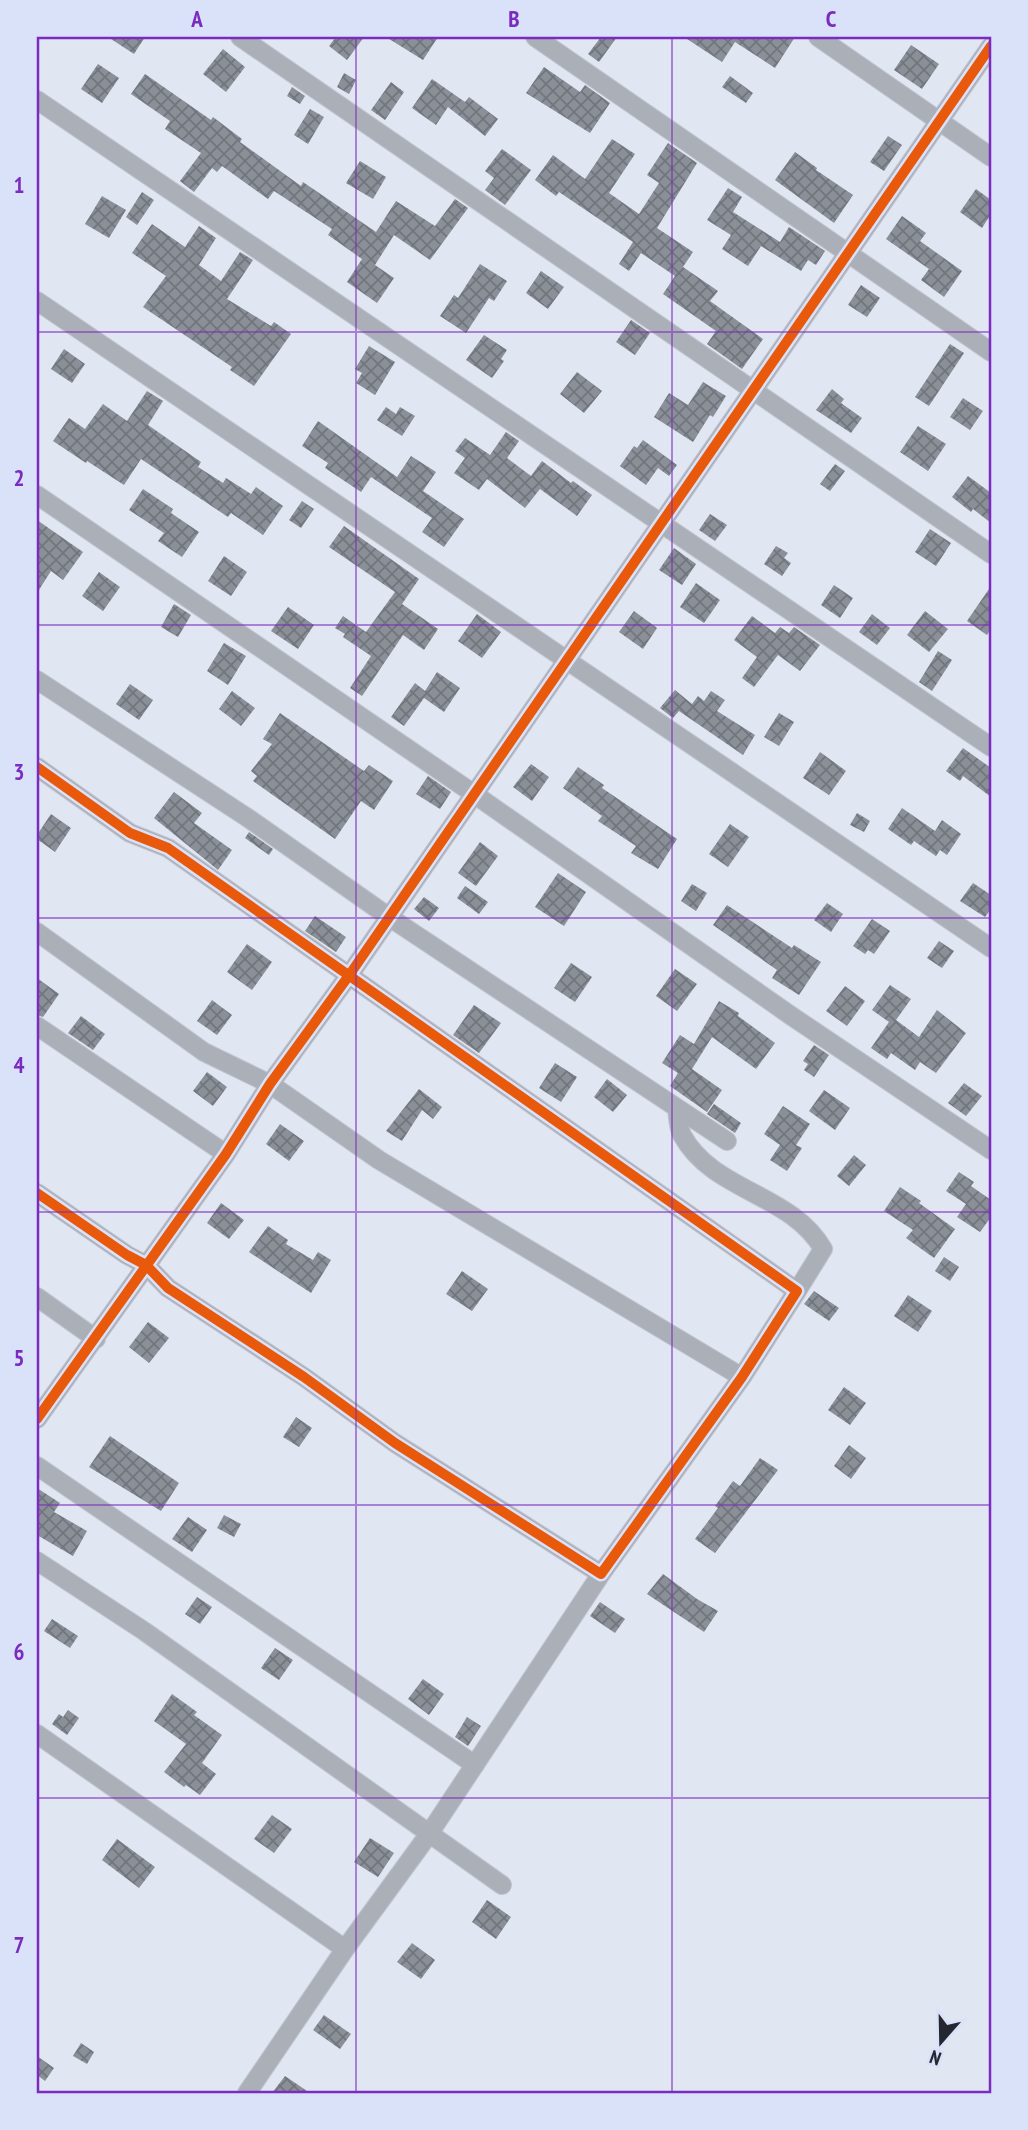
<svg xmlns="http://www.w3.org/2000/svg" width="1028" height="2130" viewBox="0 0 1028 2130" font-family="'PT Sans Narrow',sans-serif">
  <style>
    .building { fill: url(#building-cross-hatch) }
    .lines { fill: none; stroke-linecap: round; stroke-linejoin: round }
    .minor-casing { stroke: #c1c4ce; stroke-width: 20 }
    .minor { stroke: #abafb8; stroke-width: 18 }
    .cycleway-casing { stroke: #dae2fa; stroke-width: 15 }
    .cycleway { stroke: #e8590c; stroke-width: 10 }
    .grid { fill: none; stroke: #7b2cbf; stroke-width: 2; stroke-opacity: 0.55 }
    .neatline { fill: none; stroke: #7b2cbf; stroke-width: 2.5 }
    .grid-label { font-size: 23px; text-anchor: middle; font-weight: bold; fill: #7b2cbf }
  </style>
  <defs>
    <pattern id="building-cross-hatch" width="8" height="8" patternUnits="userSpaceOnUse" patternTransform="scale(1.75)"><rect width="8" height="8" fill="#8b8f98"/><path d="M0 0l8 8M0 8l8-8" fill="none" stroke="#71757c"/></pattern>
  </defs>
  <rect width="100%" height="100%" fill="#e1e6f3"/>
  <!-- building -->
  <path class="building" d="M108,37H145L134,54Z
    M336,37H364L347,60L329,46Z
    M386,37H438L423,60Z
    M601,37H617L599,62L588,54Z
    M684,37H795L775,68L735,42L722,62Z
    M911,45L939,64L922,89L894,70Z
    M223,49L245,67L226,92L203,74Z
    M98,64L119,78L102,103L81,89Z
    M544,67L580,92L585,85L610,103L590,133L526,93Z
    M344,73L356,80L349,94L337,87Z
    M145,74L211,120L213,117L242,139L240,142L301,186L303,182L376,232L396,201L435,226L455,199L468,208L430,260L394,235L375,265L394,278L377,303L347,282L362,259L328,235L332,229L274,191L268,199L222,166L217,172L212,168L194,192L180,181L201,153L165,129L170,121L131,94Z
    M730,76L753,93L746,103L722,87Z
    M432,79L465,102L469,97L498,119L485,136L448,107L436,125L412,108Z
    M391,82L404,92L385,120L371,110Z
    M292,87L305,96L300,104L287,96Z
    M310,109L324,117L308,144L294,135Z
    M888,136L902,145L884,171L870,162Z
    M612,139L635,154L609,193L639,214L659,183L647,175L668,143L697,163L657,228L693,252L683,267L718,291L710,301L763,339L742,369L707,344L716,331L663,294L675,276L641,253L629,271L619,264L633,242L559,192L556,196L535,180L553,155L585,179Z
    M502,149L531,170L505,205L485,190L494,178L485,171Z
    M795,152L817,168L816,170L853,195L834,223L775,180Z
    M360,161L386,177L373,199L346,183Z
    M728,188L742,197L733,212L780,242L789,227L825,251L816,265L808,260L801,271L761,246L748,266L722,249L731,235L707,220Z
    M976,189L991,200V214L982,228L960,212Z
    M142,192L154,200L137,225L126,217Z
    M102,196L126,210L109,238L85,224Z
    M902,216L926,233L920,241L962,271L944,297L921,280L929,269L886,239Z
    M152,224L185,247L199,226L216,238L199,265L221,281L240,252L253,260L227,299L271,326L274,322L291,334L254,386L230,370L232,367L143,307L166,276L132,253Z
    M480,264L507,281L494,301L489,298L466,333L440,316L454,295L458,298Z
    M541,271L564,287L548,309L526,293Z
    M861,285L880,298L867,317L848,305Z
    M631,320L650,333L635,355L616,342Z
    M484,335L507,350L501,359L504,361L492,378L466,360Z
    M950,344L964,353L929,406L915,397Z
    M369,346L395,362L375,395L356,383L362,373L355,369Z
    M64,349L85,364L72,383L51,369Z
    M577,372L602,391L584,413L560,394Z
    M703,382L726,396L713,417L710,415L693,442L654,417L669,393L688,405Z
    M832,389L844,399L841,403L862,418L851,433L816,410Z
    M147,391L163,401L148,425L201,462L198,467L223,483L226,478L251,494L256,487L283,506L263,535L231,513L228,517L141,459L124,485L87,461L86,463L53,441L69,418L85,429L103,404L127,421Z
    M963,398L983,411L970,430L950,417Z
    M386,407L396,414L400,407L415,416L402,436L377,420Z
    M318,421L397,477L411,456L436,472L423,491L464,519L444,547L422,532L432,518L371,477L361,492L325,468L328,463L302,446Z
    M918,426L946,444L928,471L900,452Z
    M506,432L519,441L507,458L531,476L542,461L571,483L573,481L592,495L577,516L540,489L525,508L487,479L479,490L454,473L465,458L455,451L465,438L490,455Z
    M643,440L677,465L669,476L658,468L646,485L620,466L634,446L637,448Z
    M835,464L845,471L830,491L820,484Z
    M968,476L991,493V523L973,509L971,512L952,497Z
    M143,489L173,509L171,513L199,532L182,557L158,541L164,533L129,510Z
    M302,501L314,509L301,528L289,520Z
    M710,514L727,525L715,541L699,530Z
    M37,520L83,552L63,580L51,571L37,593Z
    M344,526L419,579L402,604L438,629L424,650L403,635L362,696L350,688L371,656L343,637L345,634L335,628L343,616L366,632L395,592L329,547Z
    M930,529L951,543L936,566L915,552Z
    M776,546L788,553L784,558L791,563L782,576L764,564Z
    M674,548L696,564L682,585L659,570Z
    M224,556L247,572L231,596L208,581Z
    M99,572L120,587L103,611L82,596Z
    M696,583L720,600L704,623L680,607Z
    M834,585L853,598L840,618L821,605Z
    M991,586V629L987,635L967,621Z
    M174,604L191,615L178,637L161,627Z
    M288,607L314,625L298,649L271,631Z
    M634,611L657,628L643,649L619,632Z
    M925,611L948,629L929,652L907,635Z
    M477,614L501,632L482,658L458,641Z
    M872,614L890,628L877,645L859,632Z
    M752,616L775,633L780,627L789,633L794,627L820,645L800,671L778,655L754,687L742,678L757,657L734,640Z
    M224,643L246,656L228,685L207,671Z
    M938,651L952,660L932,691L919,682Z
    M437,672L460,688L444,712L424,698L404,726L391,717L415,683L425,691Z
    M130,684L153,700L139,720L116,704Z
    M675,690L692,704L698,696L704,701L711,691L725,700L717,711L755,735L743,755L679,711L673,718L660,708Z
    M232,691L255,708L241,726L219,709Z
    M280,713L364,771L369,765L393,781L374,810L361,801L335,839L253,781L257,776L251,771L272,744L263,739Z
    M779,713L794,722L779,746L764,737Z
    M963,748L991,768V797L963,776L960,781L946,771Z
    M820,752L846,771L829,795L803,778Z
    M531,764L549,777L532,801L513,787Z
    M578,767L604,785L602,788L677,839L658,869L631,853L636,846L598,821L602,816L563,788Z
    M428,776L451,792L440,809L416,794Z
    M174,792L202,813L194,823L232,850L218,870L154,818Z
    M902,808L935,831L942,820L961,834L947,855L940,850L936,856L914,841L911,845L888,829Z
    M857,813L870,821L864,832L850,825Z
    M51,814L71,828L55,852L37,839V835Z
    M730,824L749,837L728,867L709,854Z
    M249,832L273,849L269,855L245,838Z
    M480,842L498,856L476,886L458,873Z
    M558,873L586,892L564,926L535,907Z
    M973,883L991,895V909L985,917L960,901Z
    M692,884L707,893L696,911L681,901Z
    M465,886L488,902L479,914L457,898Z
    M424,897L439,908L429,921L414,909Z
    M827,903L843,914L831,932L814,920Z
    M727,905L792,948L794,945L821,962L799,995L772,978L777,970L713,925Z
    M315,916L346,937L336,952L305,931Z
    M872,919L890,931L874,954L868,950L865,954L853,946Z
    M939,941L954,951L942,968L927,958Z
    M247,944L272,962L252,990L227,972Z
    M571,963L592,977L575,1002L554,988Z
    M675,969L697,984L677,1011L656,996Z
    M37,978L59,994L43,1017L37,1015Z
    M890,985L911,999L896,1020L919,1037L937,1010L966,1033L936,1073L920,1062L915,1070L891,1053L887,1059L871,1048L889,1022L872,1010Z
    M845,986L865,1001L847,1026L826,1011Z
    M212,1000L232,1015L217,1035L197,1021Z
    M719,1001L739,1013L738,1016L775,1043L756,1069L712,1037L692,1069L722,1090L707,1112L670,1086L678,1073L662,1063L680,1035L694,1044Z
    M474,1005L501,1023L479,1053L453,1035Z
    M81,1016L105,1034L93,1050L68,1033Z
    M814,1045L829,1055L814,1077L804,1070L808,1064L803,1061Z
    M555,1063L577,1077L561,1102L539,1088Z
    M207,1072L227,1087L213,1106L193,1091Z
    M607,1079L627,1095L613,1112L594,1097Z
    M964,1083L982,1096L966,1116L948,1103Z
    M419,1089L442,1107L433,1119L422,1110L402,1141L386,1131Z
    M824,1090L850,1108L835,1130L809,1111Z
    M714,1104L741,1123L735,1133L707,1114Z
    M783,1106L810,1124L796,1145L802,1148L787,1171L770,1160L780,1145L764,1134Z
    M280,1124L304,1141L289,1161L266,1144Z
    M854,1155L866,1165L849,1186L837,1176Z
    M959,1172L974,1182L971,1186L991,1200V1217L980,1232L957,1217L966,1204L946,1191Z
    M900,1187L921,1201L919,1203L955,1229L934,1258L906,1238L913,1230L884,1211Z
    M221,1203L244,1220L229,1239L207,1223Z
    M268,1226L288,1240L286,1244L313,1260L318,1252L331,1260L311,1293L249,1252Z
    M944,1257L959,1267L950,1281L935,1271Z
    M462,1271L488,1289L472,1311L446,1294Z
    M814,1291L839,1308L829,1321L804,1304Z
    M908,1295L932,1311L918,1332L894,1316Z
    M148,1322L169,1338L149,1363L129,1347Z
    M844,1387L866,1403L850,1425L828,1410Z
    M296,1417L312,1428L299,1447L283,1437Z
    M110,1436L179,1483L161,1511L89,1467Z
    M849,1445L866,1458L851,1479L834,1466Z
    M760,1458L778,1470L715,1553L695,1539L718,1508L715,1506L733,1481L740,1486Z
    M37,1488L60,1503L54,1512L87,1531L73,1556L37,1535Z
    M224,1515L241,1524L234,1537L217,1528Z
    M188,1517L207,1530L192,1552L172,1539Z
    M663,1574L697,1599L718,1611L704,1632L647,1594Z
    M197,1597L212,1607L200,1624L185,1614Z
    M600,1602L625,1619L615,1633L590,1616Z
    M52,1619L78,1636L70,1648L44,1631Z
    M275,1648L293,1660L279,1680L261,1668Z
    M423,1679L444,1694L429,1715L408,1699Z
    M172,1694L197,1712L194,1715L222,1735L202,1763L216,1774L200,1795L186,1785L184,1787L164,1772L186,1744L154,1721Z
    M68,1710L79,1718L67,1735L52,1724L59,1714L63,1717Z
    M467,1717L481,1726L468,1746L455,1737Z
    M272,1815L292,1829L274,1853L254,1839Z
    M370,1838L394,1853L378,1877L354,1862Z
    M117,1839L155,1867L139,1888L102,1860Z
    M487,1900L511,1917L496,1939L472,1922Z
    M412,1943L435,1960L421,1979L397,1962Z
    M324,2015L351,2034L340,2049L313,2030Z
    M81,2043L94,2052L87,2064L73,2056Z
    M37,2056L54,2068L45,2081L37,2075Z
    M285,2076L310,2093H272Z"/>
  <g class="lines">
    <defs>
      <path id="minor" d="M240,37L991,554
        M535,37L991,352
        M818,37L991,157
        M37,100L991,747
        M37,301L991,948
        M37,495L474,794L790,1015L991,1150
        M37,680L248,818L389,917L727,1141
        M37,767L130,833L168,848L797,1291L742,1377L601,1574L395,1443L304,1377L168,1288L146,1265L127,1255L37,1193
        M37,932L204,1052L270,1084L379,1160L742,1377
        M37,1026L226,1154
        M677,1108C678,1117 678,1127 682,1135C713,1192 791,1193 823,1249L797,1291
        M37,1297L96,1339
        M37,1419L226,1154L270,1084L350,974L991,46
        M37,1466L475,1765
        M37,1561L144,1631L502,1885
        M37,1734L345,1949L429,1834L601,1574
        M247,2093L345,1949"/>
    </defs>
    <!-- minor casing -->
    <use href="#minor" class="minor-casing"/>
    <!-- minor -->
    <use href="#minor" class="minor"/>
    <defs>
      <path id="cycleway" d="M37,767L130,833L168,848L797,1291L742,1377L601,1574L395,1443L304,1377L168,1288L146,1265L127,1255L37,1193
        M37,1419L226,1154L270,1084L350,974L991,46"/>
    </defs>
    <!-- cycleway casing -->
    <use href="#cycleway" class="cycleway-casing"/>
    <!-- cycleway -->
    <use href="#cycleway" class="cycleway"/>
  </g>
  <!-- grid -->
  <path class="grid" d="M356,37V2093M672,37V2093M37,332H991M37,625H991M37,918H991M37,1212H991M37,1505H991M37,1798H991"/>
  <!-- border -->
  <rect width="1028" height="2130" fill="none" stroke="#dae2fa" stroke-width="77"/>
  <!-- north arrow -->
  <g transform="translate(941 2042) rotate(200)" stroke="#dae2fa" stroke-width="5" paint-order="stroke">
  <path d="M0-5L12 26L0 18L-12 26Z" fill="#242730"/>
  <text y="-10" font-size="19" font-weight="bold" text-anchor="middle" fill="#242730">N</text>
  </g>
  <rect x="38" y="38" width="952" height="2054" class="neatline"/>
  <g class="grid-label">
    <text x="197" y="27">A</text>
    <text x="514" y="27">B</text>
    <text x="831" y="27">C</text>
    <text x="19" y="193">1</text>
    <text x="19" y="486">2</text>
    <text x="19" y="780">3</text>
    <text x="19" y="1073">4</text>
    <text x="19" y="1366">5</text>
    <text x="19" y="1660">6</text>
    <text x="19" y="1953">7</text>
  </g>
</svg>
